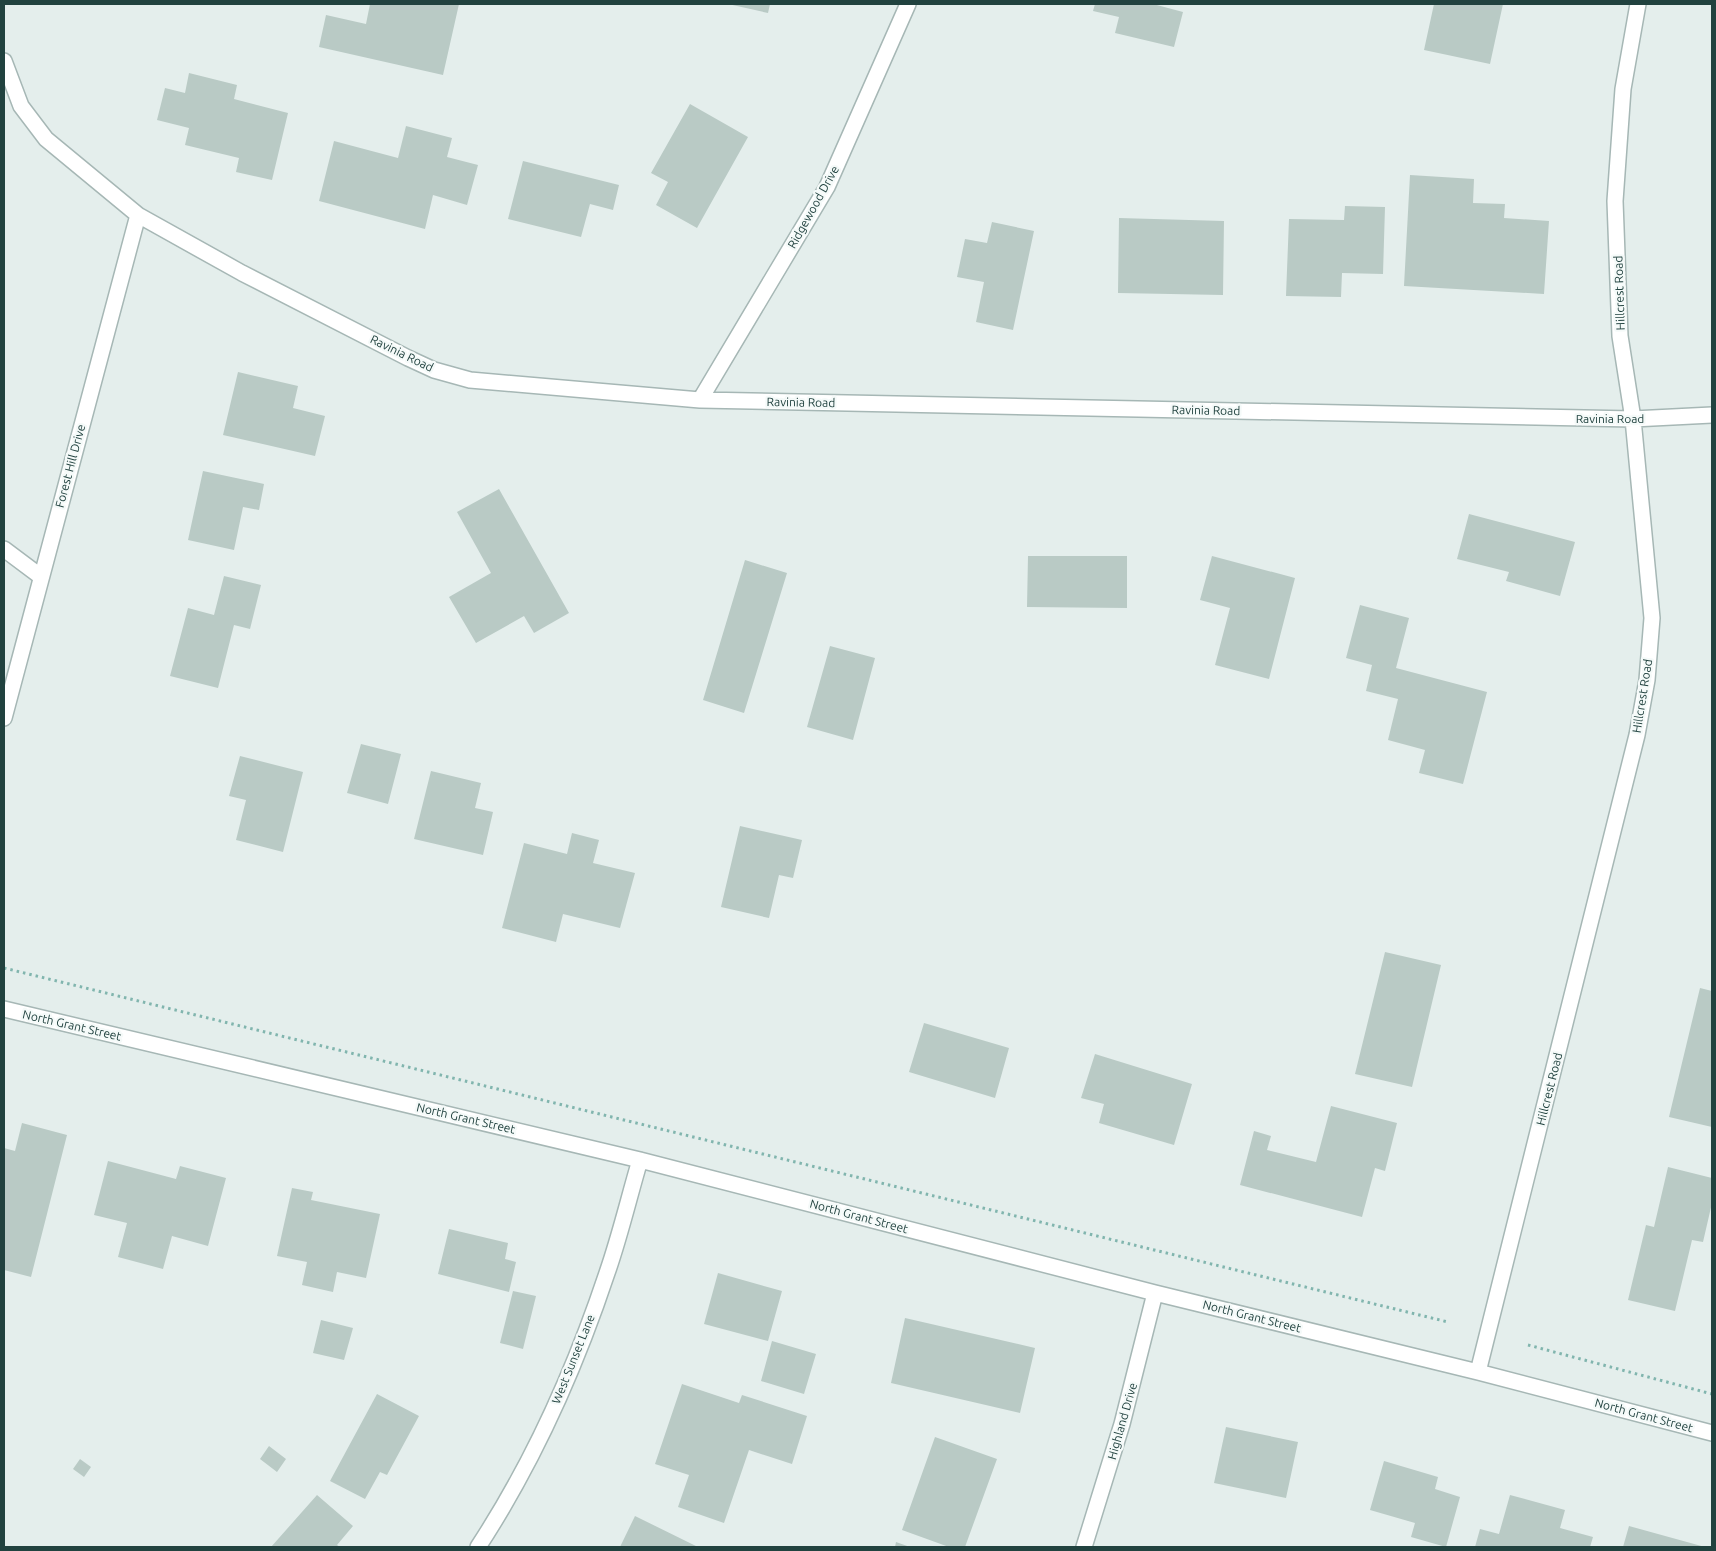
<svg xmlns="http://www.w3.org/2000/svg" width="1716" height="1551" viewBox="0 0 1716 1551" font-family="Ubuntu,sans-serif">
  <style>
    .building { fill: #b9cac5 }
    .lines { fill: none; stroke-linecap: round; stroke-linejoin: round }
    .minor-casing { stroke: #a6b7b5; stroke-width: 18 }
    .path { stroke: #81b5ae; stroke-width: 3; stroke-dasharray: 2.5 4; stroke-linecap: butt }
    .minor { stroke: #fff; stroke-width: 15 }
    .labels { text-anchor: middle; dominant-baseline: central; stroke-width: 4.5; stroke-linejoin: round; paint-order: stroke }
    .street-label { font-size: 12px; fill: #21423f; stroke: #f5faf9 }
  </style>
  <rect width="100%" height="100%" fill="#e4eeec"/>
  <!-- building -->
  <path class="building" d="M370,4H459L443,75L319,47L326,15L366,24Z
    M728,4H770L768,13Z
    M1095,4H1153L1183,12L1174,47L1115,33L1119,17L1093,11Z
    M1434,4H1503L1490,64L1424,50Z
    M189,73L237,85L234,99L288,113L272,180L236,172L239,158L185,145L189,128L157,120L165,88L185,93Z
    M690,104L748,137L697,228L656,205L668,182L651,173Z
    M406,126L452,138L447,157L478,165L467,205L433,195L425,229L319,201L334,141L398,158Z
    M523,161L619,185L613,210L590,204L581,237L508,219Z
    M1410,175L1474,179L1473,203L1505,204L1504,218L1549,221L1544,294L1404,286Z
    M1345,206L1385,207L1383,274L1342,273L1341,297L1286,296L1289,219L1344,220Z
    M1119,218L1224,221L1223,295L1118,293Z
    M992,222L1034,231L1013,330L976,322L984,282L957,277L965,239L987,243Z
    M238,372L298,386L293,408L325,416L315,456L223,435Z
    M203,471L264,484L259,510L243,507L234,550L188,540Z
    M499,489L569,613L534,633L524,616L476,643L449,597L491,573L457,512Z
    M1469,514L1575,542L1560,596L1506,581L1509,572L1457,559Z
    M1028,556H1127V608L1027,607Z
    M1212,556L1295,578L1269,679L1215,665L1230,608L1200,600Z
    M745,560L787,573L744,713L703,700Z
    M224,576L261,585L250,629L234,625L218,688L170,676L188,608L214,615Z
    M1360,605L1409,618L1396,668L1487,692L1463,784L1419,773L1425,750L1388,740L1398,699L1366,691L1372,665L1346,658Z
    M830,646L875,658L853,740L807,727Z
    M361,744L401,754L388,804L347,793Z
    M240,756L303,772L283,852L236,840L246,800L229,796Z
    M431,771L481,783L475,808L493,812L483,855L414,839Z
    M740,826L802,840L793,878L779,875L769,918L721,907Z
    M572,833L599,840L593,863L635,873L620,928L563,914L556,942L502,928L524,843L567,854Z
    M1385,952L1441,965L1412,1087L1355,1074Z
    M1700,988L1712,991V1127L1669,1117Z
    M924,1023L1009,1048L995,1098L909,1072Z
    M1095,1054L1192,1084L1174,1145L1099,1123L1104,1104L1081,1098Z
    M1331,1106L1397,1123L1385,1171L1375,1168L1362,1217L1240,1185L1254,1131L1271,1136L1267,1150L1316,1162Z
    M22,1123L67,1135L31,1277L4,1270V1148L15,1151Z
    M108,1161L176,1179L180,1166L226,1178L208,1246L172,1236L163,1269L118,1257L127,1223L94,1215Z
    M1668,1167L1712,1178V1203L1703,1242L1692,1240L1675,1311L1628,1300L1646,1225L1654,1227Z
    M292,1188L313,1192L311,1200L380,1214L366,1278L337,1272L333,1292L302,1285L307,1262L277,1256Z
    M449,1229L508,1243L505,1259L516,1262L509,1292L438,1274Z
    M718,1273L782,1291L768,1341L704,1324Z
    M513,1291L536,1296L523,1349L500,1343Z
    M905,1318L1035,1348L1020,1413L891,1383Z
    M321,1320L353,1328L344,1360L313,1353Z
    M772,1341L816,1354L804,1394L761,1381Z
    M682,1384L739,1403L742,1395L807,1416L792,1464L749,1450L724,1523L678,1507L689,1475L655,1464Z
    M377,1394L419,1416L387,1475L380,1472L365,1499L330,1481Z
    M1226,1427L1298,1442L1286,1498L1214,1483Z
    M935,1437L997,1459L965,1547H949L902,1530Z
    M269,1446L286,1459L277,1472L260,1459Z
    M80,1459L91,1467L84,1477L73,1469Z
    M1384,1461L1438,1477L1435,1489L1460,1497L1446,1547L1411,1537L1415,1523L1370,1510Z
    M317,1495L353,1526L337,1545L340,1547H271Z
    M1510,1495L1565,1510L1560,1528L1593,1537L1590,1547H1475L1480,1529L1499,1534Z
    M635,1516L698,1547H620Z
    M1629,1526L1705,1547H1623Z
    M896,1542L910,1547H895Z"/>
  <g class="lines">
    <defs>
      <path id="minor" d="M4,61L21,106L46,139L138,215L242,273L408,358L434,370L470,380L700,400L1633,419L1712,415
        M700,400L827,187L908,4
        M4,549L40,576
        M4,718L138,215
        M4,1009L640,1160L1155,1293L1478,1372L1712,1433
        M1478,1372L1637,735L1647,680L1652,618L1633,419L1620,336L1615,201L1623,89L1638,4
        M478,1547C533,1463 575,1369 607,1273C620,1236 629,1197 640,1160
        M1084,1547L1122,1424L1155,1293"/>
    </defs>
    <!-- minor casing -->
    <use href="#minor" class="minor-casing"/>
    <!-- path -->
    <path class="path" d="M4,968L1448,1322
      M1528,1345L1712,1394"/>
    <!-- minor -->
    <use href="#minor" class="minor"/>
  </g>
  <g class="labels">
    <!-- street labels -->
    <g class="street-label">
      <text transform="translate(813 207) rotate(-61)">Ridgewood Drive</text>
      <text transform="translate(1619 293) rotate(-92)">Hillcrest Road</text>
      <text transform="translate(402 353) rotate(26)">Ravinia Road</text>
      <text transform="translate(801 402) rotate(1)">Ravinia Road</text>
      <text transform="translate(1206 410) rotate(1)">Ravinia Road</text>
      <text x="1610" y="418">Ravinia Road</text>
      <text transform="translate(70 466) rotate(-75)">Forest Hill Drive</text>
      <text transform="translate(1642 696) rotate(-81)">Hillcrest Road</text>
      <text transform="translate(72 1025) rotate(13)">North Grant Street</text>
      <text transform="translate(1549 1089) rotate(-76)">Hillcrest Road</text>
      <text transform="translate(466 1118) rotate(13)">North Grant Street</text>
      <text transform="translate(859 1216) rotate(15)">North Grant Street</text>
      <text transform="translate(1252 1316) rotate(14)">North Grant Street</text>
      <text transform="translate(573 1359) rotate(-68)">West Sunset Lane</text>
      <text transform="translate(1644 1415) rotate(15)">North Grant Street</text>
      <text transform="translate(1122 1421) rotate(-74)">Highland Drive</text>
    </g>
  </g>
  <!-- border -->
  <rect width="1716" height="1551" fill="none" stroke="#21423f" stroke-width="10"/>
</svg>
